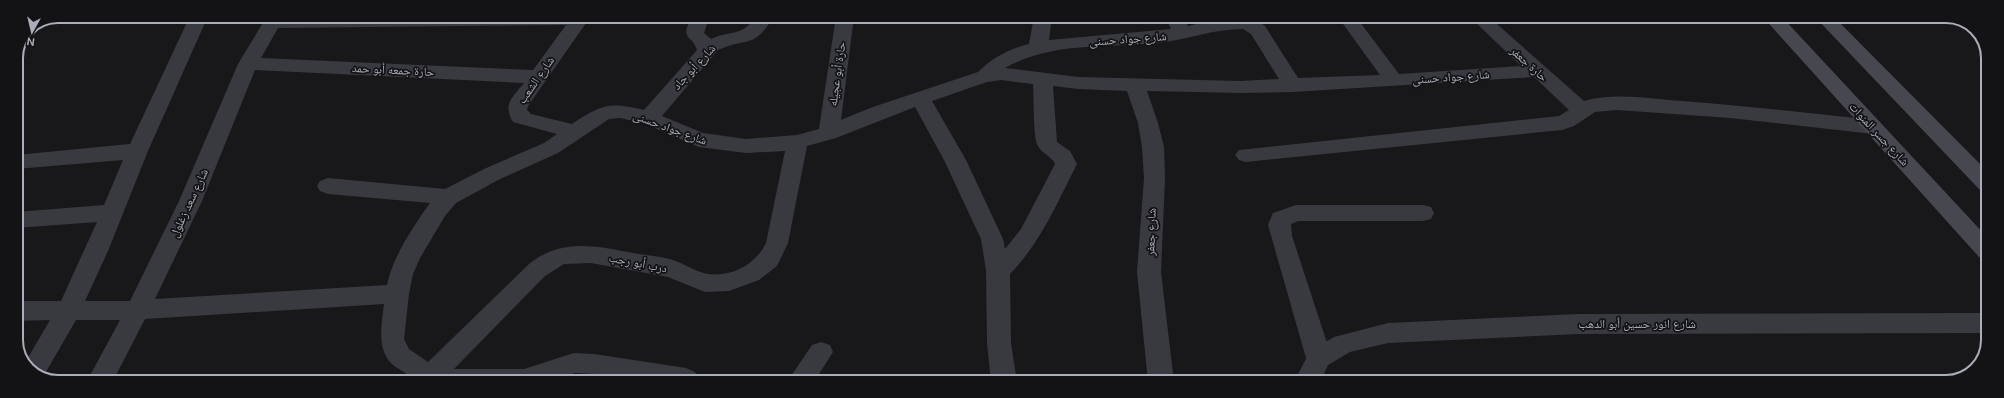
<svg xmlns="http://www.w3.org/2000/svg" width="2004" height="398" viewBox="0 0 2004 398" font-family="'DM Sans','Noto Naskh Arabic',sans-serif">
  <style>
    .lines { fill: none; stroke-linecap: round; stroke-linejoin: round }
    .lane { fill: #393a3f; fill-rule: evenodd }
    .street { fill: #393a3f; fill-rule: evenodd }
    .secondary { fill: #47484f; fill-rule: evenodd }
    .labels { text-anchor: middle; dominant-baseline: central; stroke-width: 3.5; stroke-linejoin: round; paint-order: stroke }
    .street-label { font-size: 12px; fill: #abaeb9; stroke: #131315 }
    .rim { fill: none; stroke: #abaeb9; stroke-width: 2 }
  </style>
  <rect width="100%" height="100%" fill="#18181a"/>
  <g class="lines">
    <!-- lane -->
    <path class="lane" d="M1296,205H1423L1431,207L1434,213L1431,219L1423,221H1298L1291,224L1292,236L1332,358L1328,365L1319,368L1310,365L1306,358L1268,225L1273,213Z"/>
    <!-- street -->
    <path class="street" d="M58,16H64L66,19L64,23L50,25L43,22Z
      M190,16H208L148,151L108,251L85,301H130L179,201L238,64L267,16H591L528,106L527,110L531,114L572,124C603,104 609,102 644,110L697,50C693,35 680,40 690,21L688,16H706L708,21L704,33L711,39C730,30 743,37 756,16H774C753,51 747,36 718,50L662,116L703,133L746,139L797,135L819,129L836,16H854L841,120L870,108L978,72C993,57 1009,49 1029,44L1034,16H1052L1049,40L1171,29L1165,16H1183L1188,26C1211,21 1244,9 1265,26L1298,78L1380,75L1338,17H1356L1399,74L1521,66L1470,17H1489L1584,101C1616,92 1650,99 1682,101C1746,106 1809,113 1873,120L1880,122L1883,127L1880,132L1873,134L1730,118L1617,110L1595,112L1574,126L1562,130L1246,162L1239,160L1235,155L1239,150L1559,116L1569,110L1534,77L1293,92L1241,93L1147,91L1158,123L1164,147L1165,178L1161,272L1174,382H1148L1137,272L1144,178L1142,147L1138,123L1127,91L1078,89L1053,86L1057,142L1070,151L1077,164C1057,203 1041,242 1010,274L1011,343L1017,382H991L987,343L986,271L981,239L944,160L915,107L836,138L807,146L788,243L777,266L759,280L729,291L705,292L668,277L591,263L564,264L545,276L454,369H524L574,353L594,354L686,368L695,372L699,379L697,381H637L594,374L575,373L554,381H414C408,373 399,370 392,364C376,350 382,322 384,304L145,319L113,381H87L120,320H76L43,377L28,369L25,363L50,320L16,321V301H61L97,222L16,228V212L104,205L123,160L16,169V155L130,144ZM566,25L533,70L261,58L278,28ZM1243,29L1251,34L1279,79L1241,81L1078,77L1005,68C1055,40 1111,49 1166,42C1191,38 1216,29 1243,29ZM255,70L524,83C513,97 502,104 513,122L557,134L544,143L484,169L445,189L328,178L320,181L317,186L320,191L328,194L430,203C413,227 393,256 387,285L155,299L202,201ZM1001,80L1033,84C1034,97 1033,134 1037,144C1041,154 1052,156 1055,164L1021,229L1005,249L1003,239L966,160L932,101L987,82ZM620,118L643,123L699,147L746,153L785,151L766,243C755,265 732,277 708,274C696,272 685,264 673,260C659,256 643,255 628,252C592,245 560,239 529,264L428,362L409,349L404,339L409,294L413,274L420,258L445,216L456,203L500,179L558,153L609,119Z
      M1987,313V333L1579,334L1388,343L1350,352L1328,365L1320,382H1294L1310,351L1334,337L1388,323L1579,314Z
      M821,342L830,345L833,352L814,382H787L812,345Z"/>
    <!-- secondary -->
    <path class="secondary" d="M1763,17H1782L1987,237V260L1979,257Z
      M1815,17H1834L1987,171V192L1979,189Z"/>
  </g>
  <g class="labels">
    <!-- street labels -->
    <g class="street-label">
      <text transform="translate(1128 39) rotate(-4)">شارع جواد حسنى</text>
      <text transform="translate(1529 64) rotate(42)">حارة جعفر</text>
      <text transform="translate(694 67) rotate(-47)">شارع أبو جاد</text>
      <text transform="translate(393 70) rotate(3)">حارة جمعه أبو حمد</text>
      <text transform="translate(837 74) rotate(-82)">حارة أبو عجيله</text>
      <text transform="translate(1451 77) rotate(-4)">شارع جواد حسنى</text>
      <text transform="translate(536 80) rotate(-55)">شارع الشعب</text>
      <text transform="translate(670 128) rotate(20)">شارع جواد حسنى</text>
      <text transform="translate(1879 134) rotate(47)">شارع جسر المنوات</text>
      <text transform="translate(189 203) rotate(-65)">شارع سعد زغلول</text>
      <text transform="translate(1151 232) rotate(-88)">شارع جعفر</text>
      <text transform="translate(638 263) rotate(11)">درب أبو رجب</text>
      <text x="1637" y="324">شارع انور حسين أبو الدهب</text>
    </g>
  </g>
  <!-- crop -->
  <path d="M0 0H2004V398H0ZM58 23H1946A35 35 0 0 1 1981 58V340A35 35 0 0 1 1946 375H58A35 35 0 0 1 23 340V58A35 35 0 0 1 58 23Z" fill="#131315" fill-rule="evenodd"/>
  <path class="rim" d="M58 23H1946A35 35 0 0 1 1981 58V340A35 35 0 0 1 1946 375H58A35 35 0 0 1 23 340V58A35 35 0 0 1 58 23Z"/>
  <!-- north arrow -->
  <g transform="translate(32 32) rotate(188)" stroke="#131315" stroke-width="3" paint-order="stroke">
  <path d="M0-3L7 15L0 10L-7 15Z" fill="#abaeb9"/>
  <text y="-6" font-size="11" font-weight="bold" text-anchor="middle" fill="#abaeb9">N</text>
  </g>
</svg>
